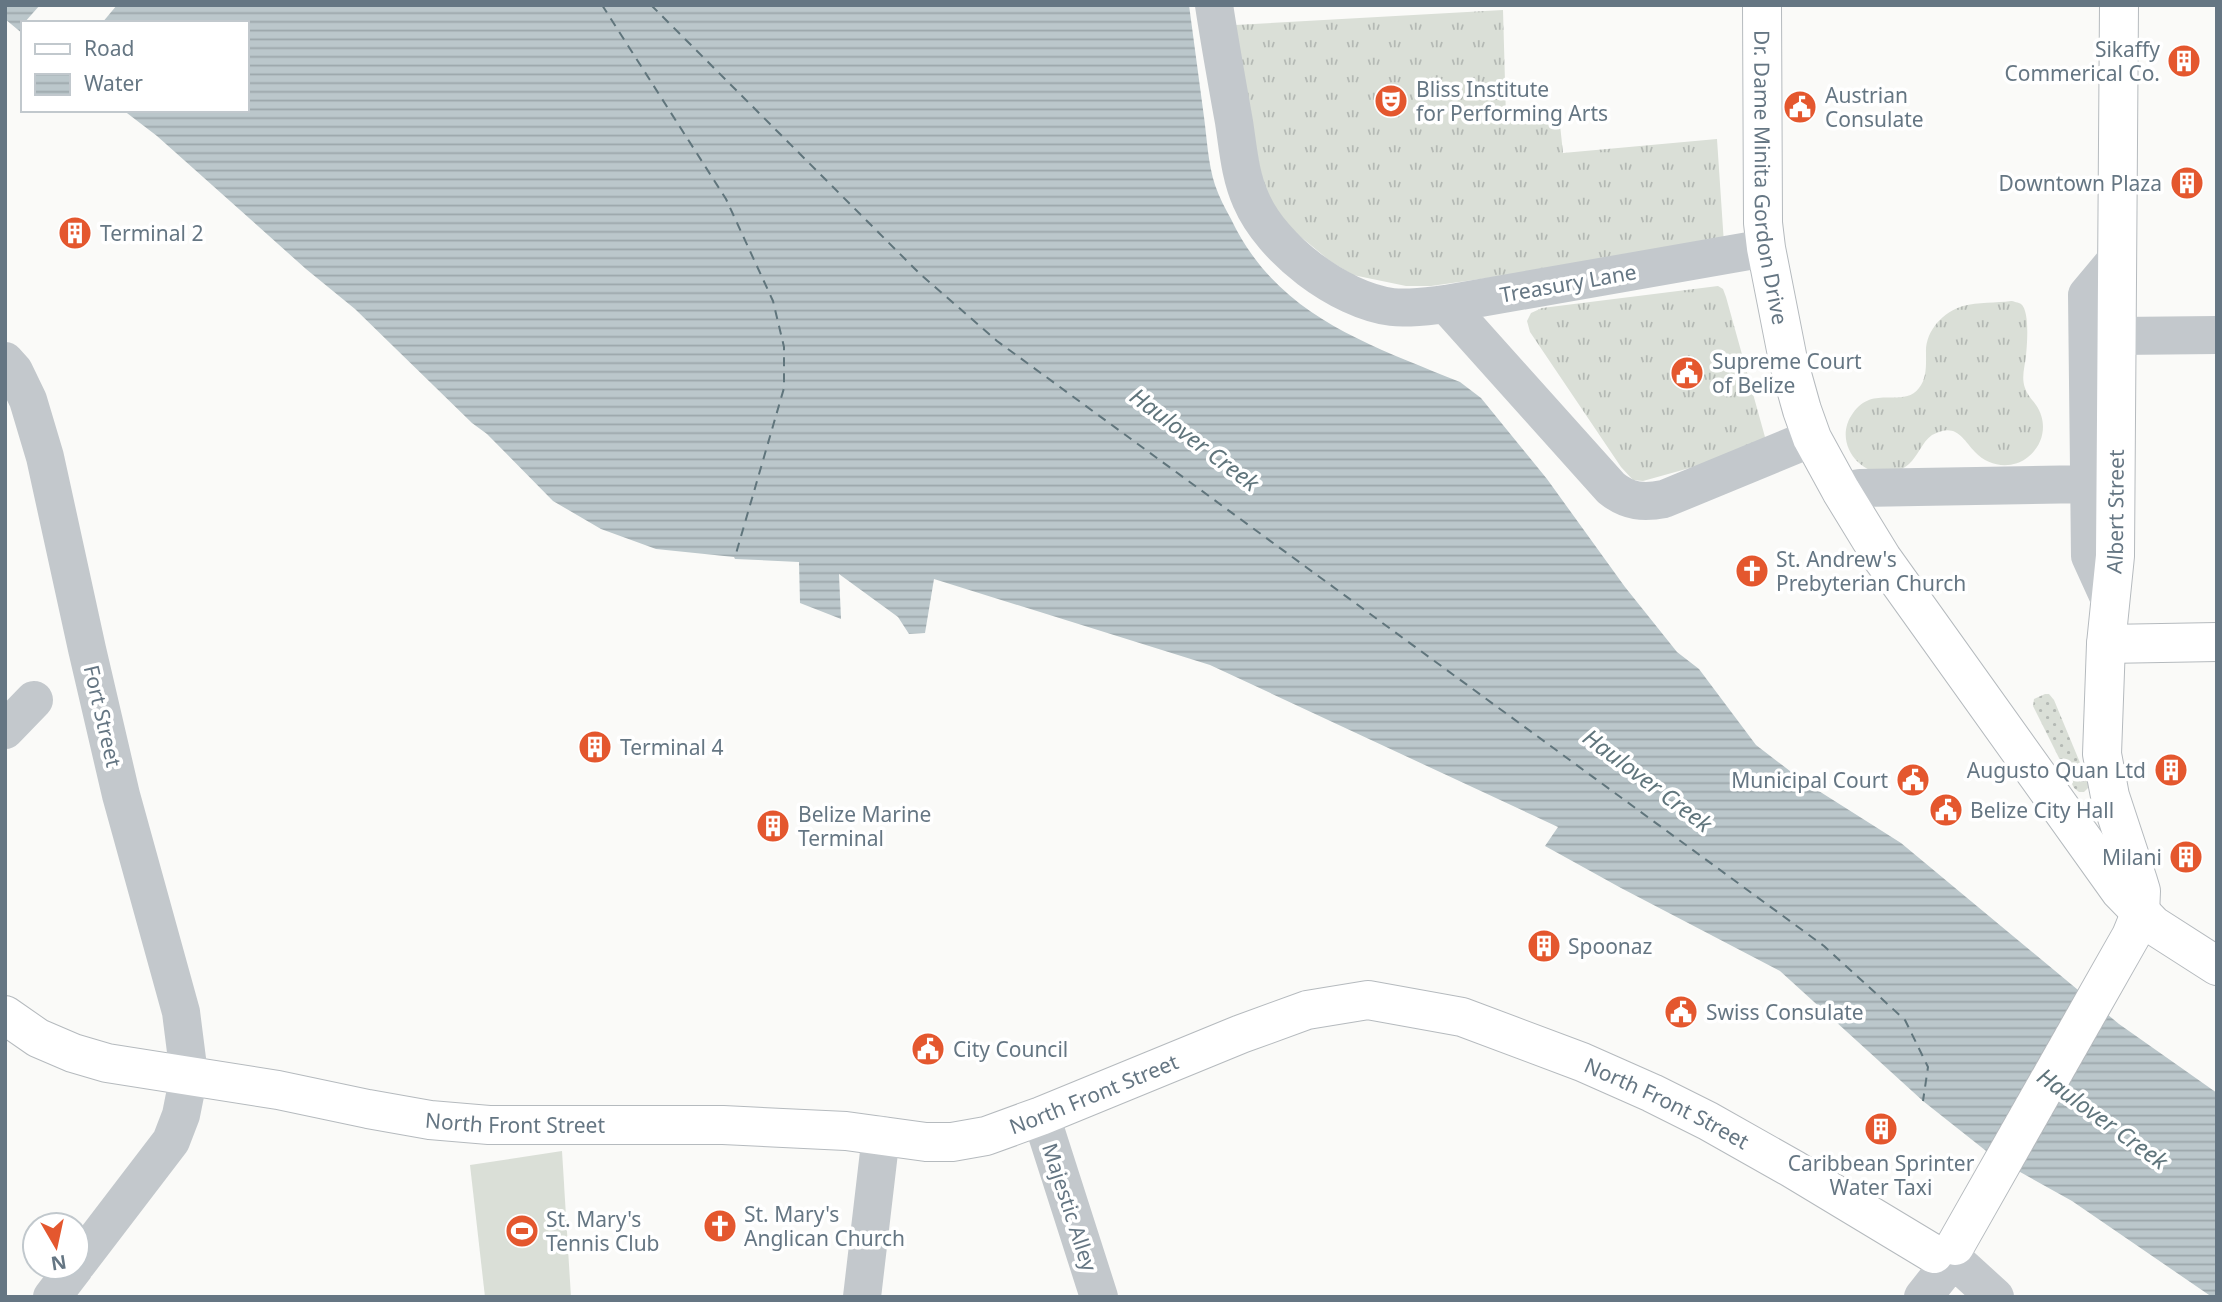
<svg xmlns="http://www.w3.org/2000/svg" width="2222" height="1302" viewBox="0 0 2222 1302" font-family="'Noto Sans',sans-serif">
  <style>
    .grass { fill: url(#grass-tufts) }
    .park { fill: url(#park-dots) }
    .pitch { fill: #dadfd7 }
    .water { fill: url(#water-rules) }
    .pier { fill: #fafaf8 }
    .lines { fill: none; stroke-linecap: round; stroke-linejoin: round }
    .ferry { stroke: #60757c; stroke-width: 2; stroke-dasharray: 9 7; stroke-linecap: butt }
    .major-casing { stroke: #b5babe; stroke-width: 40 }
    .minor { stroke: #c3c8cc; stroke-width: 38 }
    .major { stroke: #fff; stroke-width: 38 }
    .labels { text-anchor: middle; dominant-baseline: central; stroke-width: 7; stroke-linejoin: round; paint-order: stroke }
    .poi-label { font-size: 21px; fill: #657683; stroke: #fff; text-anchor: start }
    .street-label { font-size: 21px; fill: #657683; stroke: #fff }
    .water-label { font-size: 23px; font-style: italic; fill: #60757c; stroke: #fff }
  </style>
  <defs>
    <pattern id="grass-tufts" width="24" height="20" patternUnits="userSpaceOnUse" patternTransform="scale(1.75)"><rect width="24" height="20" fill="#dadfd7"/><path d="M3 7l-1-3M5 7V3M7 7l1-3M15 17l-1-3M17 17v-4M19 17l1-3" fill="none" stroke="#b4b9b4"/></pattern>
    <pattern id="park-dots" width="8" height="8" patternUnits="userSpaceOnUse" patternTransform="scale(1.75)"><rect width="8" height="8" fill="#dadfd7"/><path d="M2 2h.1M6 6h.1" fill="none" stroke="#b4b9b4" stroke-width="1.8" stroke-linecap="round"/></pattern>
    <pattern id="water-rules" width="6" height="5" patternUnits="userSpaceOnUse" patternTransform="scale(1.75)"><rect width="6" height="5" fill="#bbc7cb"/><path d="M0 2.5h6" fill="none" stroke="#9ca6aa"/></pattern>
  </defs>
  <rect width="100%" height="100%" fill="#fafaf8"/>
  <!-- grass -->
  <path class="grass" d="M1503,10L1506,118L1559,115L1563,153L1717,139L1724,244L1431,286H1406L1353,275L1330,261L1284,223L1271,205L1261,176L1235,25Z
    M1718,286L1723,289L1726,297L1765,437L1764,443L1751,451L1643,481L1633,480L1621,467L1530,332L1527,321L1531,313L1542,308Z
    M2011,301C2013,301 2019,303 2021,304C2030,311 2027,345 2026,356C2025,366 2021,377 2025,388C2027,395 2032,399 2036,405C2048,422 2044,445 2028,457C2012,470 1989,467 1975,452C1962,438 1956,422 1932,435C1922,442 1918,456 1909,464C1876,493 1827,449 1853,413C1873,384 1903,409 1919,388C1927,378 1926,365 1926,353C1925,331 1943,312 1963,306C1978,302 1996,303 2011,301Z"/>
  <!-- park -->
  <path class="park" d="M2045,694H2049L2054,700L2088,782V788L2084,792H2079L2074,788L2033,706L2034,699Z"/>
  <!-- pitch -->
  <path class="pitch" d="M562,1151L571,1297H485L470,1165Z"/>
  <!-- water -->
  <path class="water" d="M5,5H1189C1194,42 1199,80 1204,117C1207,139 1208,164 1215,185C1219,197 1225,208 1231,219C1277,316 1368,344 1460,382L1481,398L1547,479L1625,587L1677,652L1699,669L1756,745L1803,781L1901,843L2119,1024L2217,1093V1297H2212L2072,1201L1995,1158L1923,1101L1780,971L1621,888L1545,846L1558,827L1210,665L934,579L925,633L909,634L898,617L839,574L841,619L800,603L799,562L735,559L734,557L656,549L601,529L553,501L487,434L472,423L355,309L306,269L157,136L123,110H247V23H23V34L5,19Z"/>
  <!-- pier -->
  <path class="pier" d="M40,5H117L102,23H24Z"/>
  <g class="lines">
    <!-- ferry -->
    <path class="ferry" d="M602,5L726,199L773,301L784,347V388L735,557
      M651,5L920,274L997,341L1824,946L1905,1020L1928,1067L1923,1101"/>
    <defs>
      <g id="major">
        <path id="s1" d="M1762,5L1763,223L1766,248L1788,360L1802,410L1812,438L1841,491L1882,558L2120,891L2153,925L2217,966"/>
        <path d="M2106,644L2217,642"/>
        <path id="s2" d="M5,1015L38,1038L73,1053L107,1063L278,1090L368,1109L430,1120L489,1125H723L846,1131L926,1142H952L986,1136L1041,1116L1241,1034L1307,1010L1368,1000L1462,1017L1582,1062L1652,1093L1708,1121L1793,1169L1934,1254"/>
        <path id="s3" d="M1955,1246L2131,936L2140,914L2141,891L2138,881L2110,796L2102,754L2106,644L2115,556L2119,5"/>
      </g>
    </defs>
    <!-- major casing -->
    <use href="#major" class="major-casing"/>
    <!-- minor -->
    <path class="minor" d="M1214,5C1220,44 1227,83 1234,122C1238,148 1240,176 1251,200C1272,249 1339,300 1392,307C1410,309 1428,306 1446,304L1766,248
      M1446,304L1611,488C1628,502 1644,503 1664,499L1812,438
      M2118,336L2217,335
      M5,361L14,371L28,400L45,457L87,649L121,795L181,1012L189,1075L181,1115L171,1141L77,1264
      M1841,491L1860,488L2089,484
      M2110,600L2090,556L2087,295L2117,259
      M5,730L34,700
      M1041,1116L1099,1297
      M1961,1266L1995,1297
      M52,1297L75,1267
      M862,1297L881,1135
      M1923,1297L1942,1273"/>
    <!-- major -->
    <use href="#major" class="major"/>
  </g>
  <!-- icons -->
  <defs>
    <symbol id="building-disc" viewBox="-11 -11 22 22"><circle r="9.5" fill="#e4572e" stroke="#fff"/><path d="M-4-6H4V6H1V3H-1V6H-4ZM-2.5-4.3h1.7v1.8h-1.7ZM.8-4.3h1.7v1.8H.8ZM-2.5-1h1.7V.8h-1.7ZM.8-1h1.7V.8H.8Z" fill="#fff"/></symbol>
    <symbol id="theatre-disc" viewBox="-11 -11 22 22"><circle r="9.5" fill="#e4572e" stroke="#fff"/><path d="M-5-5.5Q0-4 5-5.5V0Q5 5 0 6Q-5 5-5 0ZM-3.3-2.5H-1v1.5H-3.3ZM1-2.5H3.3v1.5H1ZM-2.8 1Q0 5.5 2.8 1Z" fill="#fff"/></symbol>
    <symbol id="civic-disc" viewBox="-11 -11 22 22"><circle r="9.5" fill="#e4572e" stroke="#fff"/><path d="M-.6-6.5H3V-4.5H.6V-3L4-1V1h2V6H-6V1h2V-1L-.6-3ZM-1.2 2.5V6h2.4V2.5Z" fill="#fff"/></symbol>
    <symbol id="church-disc" viewBox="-11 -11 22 22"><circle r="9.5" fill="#e4572e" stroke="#fff"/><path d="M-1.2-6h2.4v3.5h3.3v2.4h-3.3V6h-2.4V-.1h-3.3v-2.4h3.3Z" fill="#fff"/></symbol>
    <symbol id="stadium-disc" viewBox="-11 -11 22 22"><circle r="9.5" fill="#e4572e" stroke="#fff"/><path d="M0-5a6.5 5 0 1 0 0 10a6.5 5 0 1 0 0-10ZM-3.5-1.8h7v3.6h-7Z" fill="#fff"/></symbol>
  </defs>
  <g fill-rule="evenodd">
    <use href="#building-disc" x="2165" y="42" width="38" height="38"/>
    <use href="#theatre-disc" x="1372" y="82" width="38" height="38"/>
    <use href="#civic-disc" x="1781" y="88" width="38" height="38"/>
    <use href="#building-disc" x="2168" y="164" width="38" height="38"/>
    <use href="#building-disc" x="56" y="214" width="38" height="38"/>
    <use href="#civic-disc" x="1668" y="354" width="38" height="38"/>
    <use href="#church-disc" x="1733" y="552" width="38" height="38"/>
    <use href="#building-disc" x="576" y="728" width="38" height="38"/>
    <use href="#building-disc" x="2152" y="751" width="38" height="38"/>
    <use href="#civic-disc" x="1894" y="761" width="38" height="38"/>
    <use href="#civic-disc" x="1927" y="791" width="38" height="38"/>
    <use href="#building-disc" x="754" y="807" width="38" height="38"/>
    <use href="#building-disc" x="2167" y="838" width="38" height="38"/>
    <use href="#building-disc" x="1525" y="927" width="38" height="38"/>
    <use href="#civic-disc" x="1662" y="993" width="38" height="38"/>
    <use href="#civic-disc" x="909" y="1030" width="38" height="38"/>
    <use href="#building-disc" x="1862" y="1110" width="38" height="38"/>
    <use href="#church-disc" x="701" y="1207" width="38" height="38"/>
    <use href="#stadium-disc" x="503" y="1212" width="38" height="38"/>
  </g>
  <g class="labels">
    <!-- poi labels -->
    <g class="poi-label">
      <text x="2160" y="49" text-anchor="end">Sikaffy<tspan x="2160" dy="24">Commerical Co.</tspan></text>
      <text x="1416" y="89">Bliss Institute<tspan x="1416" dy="24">for Performing Arts</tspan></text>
      <text x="1825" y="95">Austrian<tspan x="1825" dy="24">Consulate</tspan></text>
      <text x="2162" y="183" text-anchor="end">Downtown Plaza</text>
      <text x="100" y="233">Terminal 2</text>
      <text x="1712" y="361">Supreme Court<tspan x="1712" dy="24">of Belize</tspan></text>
      <text x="1776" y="559">St. Andrew's<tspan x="1776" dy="24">Prebyterian Church</tspan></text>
      <text x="620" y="747">Terminal 4</text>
      <text x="2146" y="770" text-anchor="end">Augusto Quan Ltd</text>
      <text x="1888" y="780" text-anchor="end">Municipal Court</text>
      <text x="1970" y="810">Belize City Hall</text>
      <text x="798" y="814">Belize Marine<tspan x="798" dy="24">Terminal</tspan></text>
      <text x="2162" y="857" text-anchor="end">Milani</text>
      <text x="1568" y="946">Spoonaz</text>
      <text x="1706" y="1012">Swiss Consulate</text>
      <text x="953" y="1049">City Council</text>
      <text x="1881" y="1163" text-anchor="middle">Caribbean Sprinter<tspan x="1881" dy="24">Water Taxi</tspan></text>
      <text x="744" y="1214">St. Mary's<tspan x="744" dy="24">Anglican Church</tspan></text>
      <text x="546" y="1219">St. Mary's<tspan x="546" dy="24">Tennis Club</tspan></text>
    </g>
    <!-- street labels -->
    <g class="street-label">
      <text stroke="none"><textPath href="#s1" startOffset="173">Dr. Dame Minita Gordon Drive</textPath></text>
      <text transform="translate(1568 283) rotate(-10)">Treasury Lane</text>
      <text stroke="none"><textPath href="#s3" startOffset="789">Albert Street</textPath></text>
      <text transform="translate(103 716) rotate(77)">Fort Street</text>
      <text stroke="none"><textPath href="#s2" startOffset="1115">North Front Street</textPath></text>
      <text stroke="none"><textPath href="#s2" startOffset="1724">North Front Street</textPath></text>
      <text stroke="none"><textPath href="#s2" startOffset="527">North Front Street</textPath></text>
      <text transform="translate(1070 1207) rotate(72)">Majestic Alley</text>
    </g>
    <!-- water labels -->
    <g class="water-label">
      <text transform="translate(1195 439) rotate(37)">Haulover Creek</text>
      <text transform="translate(1648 780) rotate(37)">Haulover Creek</text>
      <text transform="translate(2103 1118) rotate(36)">Haulover Creek</text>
    </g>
  </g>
  <!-- border -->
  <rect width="2222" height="1302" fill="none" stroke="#657683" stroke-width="14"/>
  <!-- legend -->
  <rect x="21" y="21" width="228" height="91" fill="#ffffff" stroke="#c1c8cd" stroke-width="2"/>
  <rect x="35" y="44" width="35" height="10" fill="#ffffff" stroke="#c1c8cd" stroke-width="2"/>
  <text x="84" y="56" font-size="21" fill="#657683">Road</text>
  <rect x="35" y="74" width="35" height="21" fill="url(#water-rules)" stroke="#c1c8cd" stroke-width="2"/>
  <text x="84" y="91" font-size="21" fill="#657683">Water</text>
  <!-- north arrow -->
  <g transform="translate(56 1246) rotate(171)"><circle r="33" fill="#ffffff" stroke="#c1c8cd" stroke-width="2"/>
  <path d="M0-5L12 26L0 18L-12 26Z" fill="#e4572e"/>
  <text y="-10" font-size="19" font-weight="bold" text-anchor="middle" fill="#657683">N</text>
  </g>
</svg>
